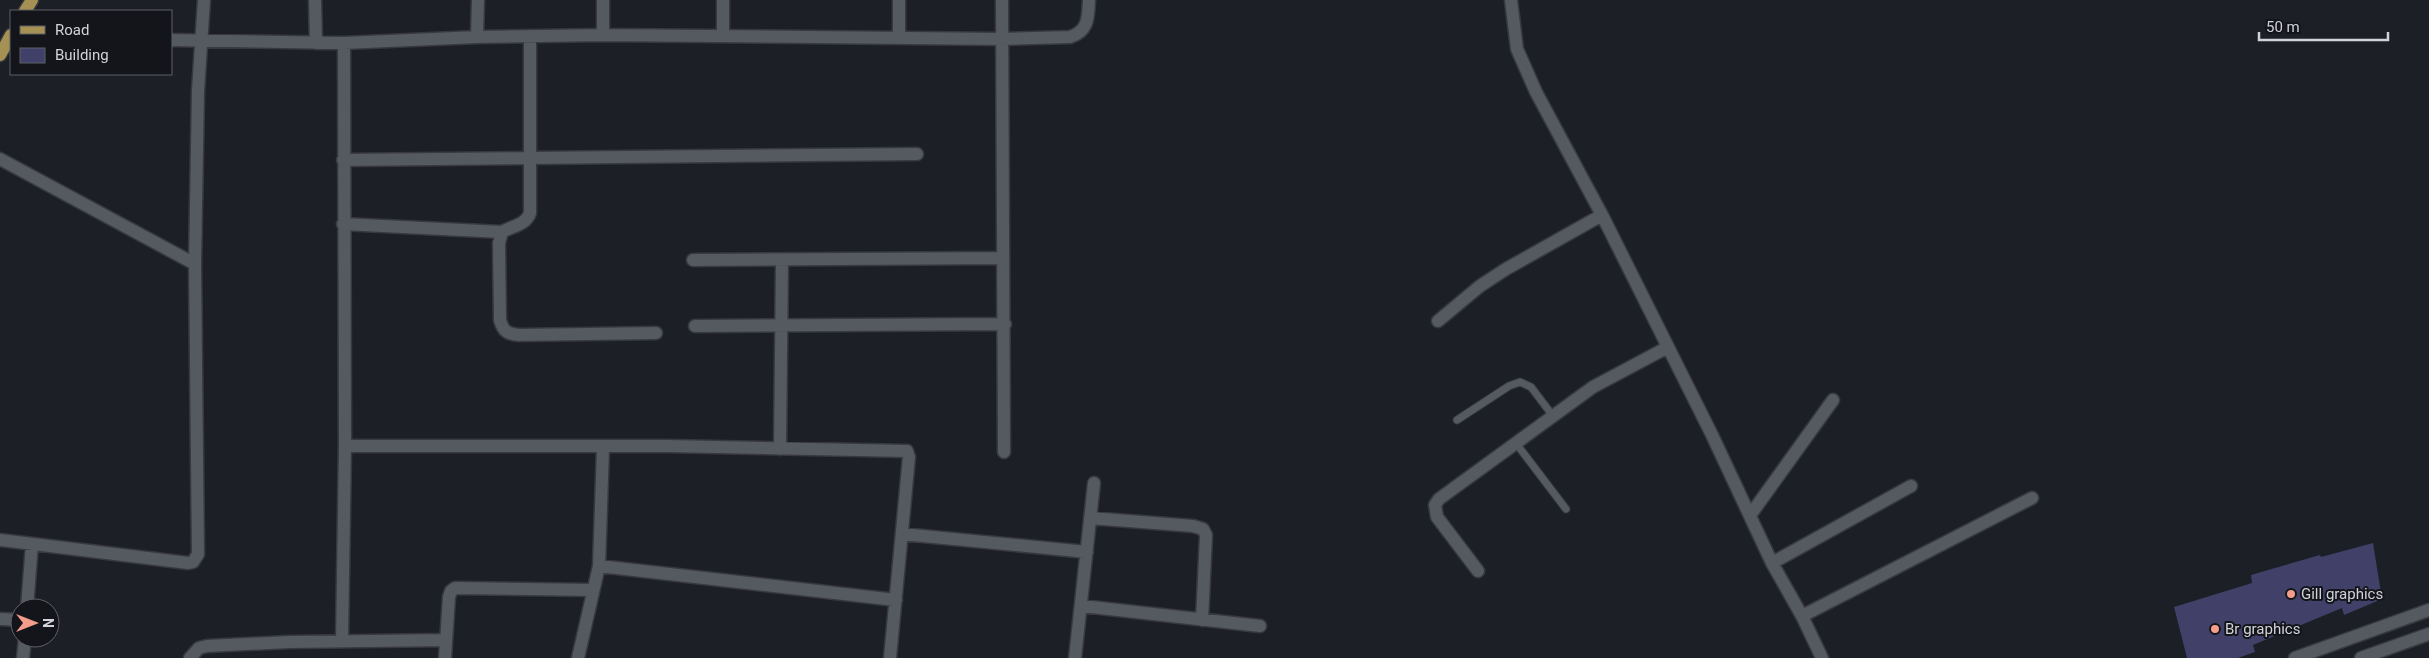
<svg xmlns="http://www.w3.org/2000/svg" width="2429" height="658" viewBox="0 0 2429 658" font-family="Roboto,sans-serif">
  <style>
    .building { fill: #404068 }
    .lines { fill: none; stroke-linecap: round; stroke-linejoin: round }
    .lane-casing { stroke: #37393e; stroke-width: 9 }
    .street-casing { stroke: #37393e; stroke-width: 15 }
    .secondary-casing { stroke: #37393e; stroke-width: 15 }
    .primary-casing { stroke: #37393e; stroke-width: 15 }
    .lane { stroke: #555960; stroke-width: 7 }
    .street { stroke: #555960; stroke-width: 12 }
    .secondary { stroke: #555960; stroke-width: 12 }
    .primary { stroke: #a59153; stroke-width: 12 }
    .poi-dot { fill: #f49d8b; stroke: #13151b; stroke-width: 2 }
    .labels { text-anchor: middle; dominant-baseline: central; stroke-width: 4; stroke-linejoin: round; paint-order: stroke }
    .poi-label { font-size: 15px; fill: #d1d3d8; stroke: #13151b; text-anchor: start }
  </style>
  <rect width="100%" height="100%" fill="#1c1f25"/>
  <!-- building -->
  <path class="building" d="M2373,543L2382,599L2344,615L2342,608L2253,645L2255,652L2238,658H2187L2174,607L2252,583L2251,575L2320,555L2321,557Z"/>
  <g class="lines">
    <defs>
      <path id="lane" d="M1457,420L1509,386L1520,382L1531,387L1553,416
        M1515,442L1566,509"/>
      <path id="street" d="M315,0L316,43
        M603,0V35
        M723,0V36
        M899,0V38
        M1002,0L1004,452
        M1511,0L1517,49L1536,92L1602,215L1712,435L1772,563L1802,616L1822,658
        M530,36V213C526,225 512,226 502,232L499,243L500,320C503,331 507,334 519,335L656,333
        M477,37L478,0
        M171,40L344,43L477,37L603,35L1002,39L1070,37C1089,31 1088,17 1089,0
        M0,159L195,264
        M343,160L917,154
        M343,224L502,232
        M693,260L1003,258
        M1438,321L1480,286L1506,269L1602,215
        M695,326L1005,324
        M345,446H667L907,451L909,457L890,658
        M780,449L782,260
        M1751,514L1833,400
        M1090,518L1193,526L1203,529L1206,535L1202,620
        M902,534L1087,552
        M0,540L188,563L193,562L198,554L195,264L198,91L204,0
        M1772,563L1911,486
        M599,566L896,600
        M1478,571L1437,517L1435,505L1439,499L1593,387L1668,347
        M1082,606L1260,626
        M27,608L32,544
        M1802,616L2032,498
        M0,619L20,620
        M342,641L345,446L344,43
        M23,658L25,638
        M190,658L199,648L207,646L289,642L446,640
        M445,658L449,597L451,591L455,588L593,590
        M578,658L599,566L603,448
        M1075,658L1094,483"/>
      <path id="secondary" d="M2295,658L2429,610
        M2361,658L2429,634"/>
      <path id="primary" d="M25,11L32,0
        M0,55L11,35"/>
    </defs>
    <!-- lane casing -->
    <use href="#lane" class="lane-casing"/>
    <!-- street casing -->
    <use href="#street" class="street-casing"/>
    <!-- secondary casing -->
    <use href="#secondary" class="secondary-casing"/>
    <!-- primary casing -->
    <use href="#primary" class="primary-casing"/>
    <!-- lane -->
    <use href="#lane" class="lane"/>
    <!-- street -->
    <use href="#street" class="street"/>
    <!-- secondary -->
    <use href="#secondary" class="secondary"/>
    <!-- primary -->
    <use href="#primary" class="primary"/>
  </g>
  <!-- markers -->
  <g class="poi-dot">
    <circle cx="2291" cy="594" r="5"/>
    <circle cx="2215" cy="629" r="5"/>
  </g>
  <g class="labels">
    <!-- poi labels -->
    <g class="poi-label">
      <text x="2301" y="594">Gill graphics</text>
      <text x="2225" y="629">Br graphics</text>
    </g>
  </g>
  <!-- legend -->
  <rect x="10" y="10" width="162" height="65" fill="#13151b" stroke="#5f6167"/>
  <rect x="20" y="26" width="25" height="8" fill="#a59153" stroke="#5f6167"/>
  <text x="55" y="35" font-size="15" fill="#d1d3d8">Road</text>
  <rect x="20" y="48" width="25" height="15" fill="#404068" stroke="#5f6167"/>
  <text x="55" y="60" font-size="15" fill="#d1d3d8">Building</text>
  <!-- north arrow -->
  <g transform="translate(35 623) rotate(90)"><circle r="24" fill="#13151b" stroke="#5f6167"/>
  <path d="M0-4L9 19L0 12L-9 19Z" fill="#f49d8b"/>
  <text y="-8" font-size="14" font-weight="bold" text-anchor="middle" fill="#d1d3d8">N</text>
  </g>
  <!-- scale -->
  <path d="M2259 32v8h129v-8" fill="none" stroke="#d1d3d8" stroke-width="2.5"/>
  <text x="2266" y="32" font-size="15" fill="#d1d3d8" stroke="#13151b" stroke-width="4" paint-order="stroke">50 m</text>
</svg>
